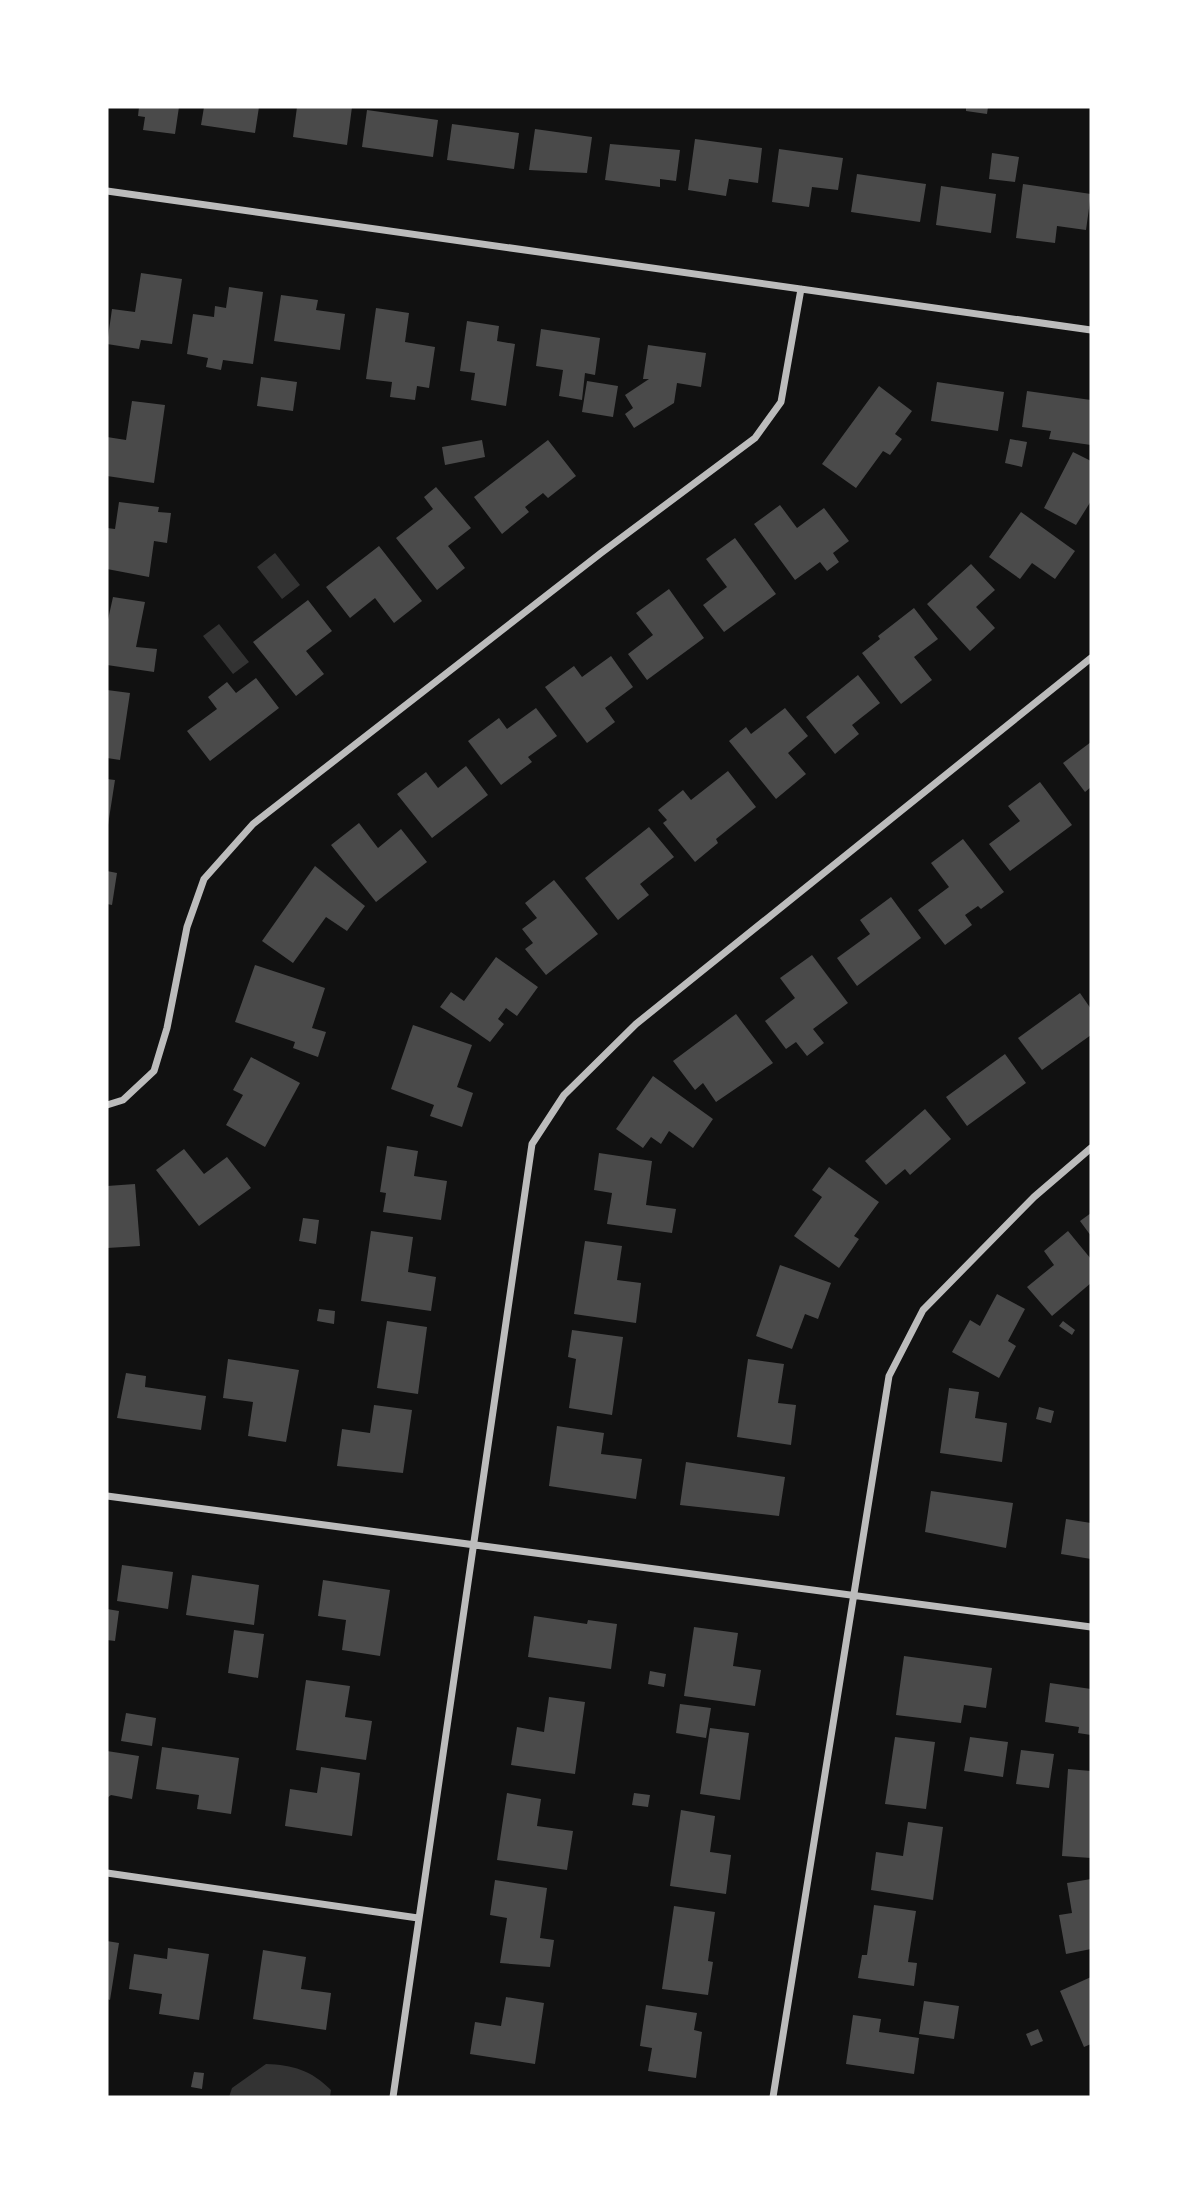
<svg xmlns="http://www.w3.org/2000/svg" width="1198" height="2204" viewBox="0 0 1198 2204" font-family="'Asap Condensed',sans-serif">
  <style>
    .water { fill: #333 }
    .building { fill: #4a4a4a }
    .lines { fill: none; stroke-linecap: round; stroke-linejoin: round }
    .minor { stroke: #bcbcbc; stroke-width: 7 }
  </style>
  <rect width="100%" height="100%" fill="#111"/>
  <!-- water -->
  <path class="water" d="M275,553L300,585L282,599L257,567Z
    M219,624L249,662L233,674L203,636Z
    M266,2064C293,2065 311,2070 331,2090L330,2097H229L232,2088Z"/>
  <!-- building -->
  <path class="building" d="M139,107H179L175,134L143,130L145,117L138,116Z
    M204,107H259L255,133L201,125Z
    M297,107H352L347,145L293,137Z
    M966,107H988L987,114L966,111Z
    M367,110L438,120L433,157L362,147Z
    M452,124L519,133L514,169L447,160Z
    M535,129L592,137L587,173L529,170Z
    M695,139L762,148L758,183L729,179L726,196L688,190Z
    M610,144L680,150L676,181L660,179V187L605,180Z
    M779,149L843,158L838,190L812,187L809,207L772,202Z
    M992,153L1019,157L1015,182L989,179Z
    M857,174L926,184L920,222L851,212Z
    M1023,184L1091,194L1086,230L1057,226L1055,243L1016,238Z
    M941,186L996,194L991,233L936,225Z
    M141,273L182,279L172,344L141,340L139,349L107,344L112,309L135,312Z
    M229,287L263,292L253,364L223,360L221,370L206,367L208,358L187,354L193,314L214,317L215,306L226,308Z
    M281,295L318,300L316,310L345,314L340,350L274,341Z
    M376,308L409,313L405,342L435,347L429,388L417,386L415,400L390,397L392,382L366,379Z
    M467,321L499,326L497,341L515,344L506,406L471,400L475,373L460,371Z
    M541,329L600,338L595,375L585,373L582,400L559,396L563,370L536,366Z
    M648,345L706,353L701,387L677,383L674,403L634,428L625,414L633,408L625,395L649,379H643Z
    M261,377L297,382L293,411L257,406Z
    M587,381L618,386L613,417L582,412Z
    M937,382L1004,392L998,431L931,421Z
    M879,386L912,411L895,434L902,439L890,455L883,451L856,488L822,464Z
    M1027,391L1091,400V445L1049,439L1051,431L1022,427Z
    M132,401L165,405L154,483L107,476V437L126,440Z
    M1010,439L1027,442L1022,467L1005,463Z
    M482,440L485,457L445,465L442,447Z
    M548,440L576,476L548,498L543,493L525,507L529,512L502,534L474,497Z
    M1073,452L1091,461V501L1076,525L1044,508Z
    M436,487L471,528L448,546L465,568L437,590L396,538L433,509L424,497Z
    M119,502L159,507L158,512L171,513L167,543L154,541L149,577L107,569V528L115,529Z
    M780,505L797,528L824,508L849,541L833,553L839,562L827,571L820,562L795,580L754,524Z
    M1021,512L1075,551L1055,579L1032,563L1020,579L989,557Z
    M735,538L776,594L724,632L703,605L727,587L706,559Z
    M379,546L422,601L394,623L375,598L350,618L326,587Z
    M971,564L995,590L976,607L995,628L970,651L927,604Z
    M669,589L704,638L647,680L628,654L653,635L636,613Z
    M113,597L145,602L136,647L157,649L154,672L107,665V624Z
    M308,600L332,631L306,651L324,674L296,696L253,642Z
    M914,608L938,639L914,657L932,680L901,704L862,653L880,639L878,636Z
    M611,656L633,687L605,708L615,722L587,743L545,687L574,666L582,677Z
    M858,675L880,703L852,725L859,734L835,754L806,717Z
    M256,678L279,708L210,761L187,731L217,709L208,697L227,682L236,693Z
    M107,690L130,693L120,760L107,758Z
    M536,708L557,736L528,757L532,762L501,785L468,741L499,718L507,729Z
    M785,708L808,736L788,753L806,774L776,799L729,741L746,727L751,734Z
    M1091,742V787L1085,792L1063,763Z
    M466,766L488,795L432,838L397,794L426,772L438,788Z
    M728,771L756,807L716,839L718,843L695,862L663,823L667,820L658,810L683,790L691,800Z
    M107,779L115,780L108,825H107Z
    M1040,782L1072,825L1010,871L989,844L1020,821L1008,806Z
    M359,823L378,848L401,829L427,862L376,902L331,845Z
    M649,827L674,857L640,884L649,895L618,920L585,878Z
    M963,839L1004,892L981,909L978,906L965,915L972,925L945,945L918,910L949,887L931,863Z
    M315,866L365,906L347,931L326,917L293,963L262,941Z
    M107,871L117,873L112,905L107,904Z
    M554,880L598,934L546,975L525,949L533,943L522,929L537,918L525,903Z
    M891,897L921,938L857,986L837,958L870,934L860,920Z
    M812,955L848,1003L813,1029L824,1043L807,1056L796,1042L786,1049L765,1021L795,998L780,978Z
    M496,957L538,987L517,1016L506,1008L498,1019L504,1024L490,1042L440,1007L451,992L464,1001Z
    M255,965L325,988L312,1028L326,1032L318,1057L293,1048L295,1042L235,1022Z
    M1080,993L1091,1009V1035L1042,1070L1018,1038Z
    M736,1014L773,1063L716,1102L703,1083L695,1090L673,1061Z
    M413,1025L472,1045L457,1087L473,1093L462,1127L430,1116L434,1105L391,1089Z
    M1005,1054L1026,1083L967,1126L946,1097Z
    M251,1057L300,1083L265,1147L226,1125L243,1095L233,1090Z
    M653,1076L713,1119L693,1148L669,1131L661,1144L651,1137L643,1148L616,1129Z
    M925,1109L951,1139L910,1175L905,1169L886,1185L865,1161Z
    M387,1146L418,1151L414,1176L447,1181L441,1220L383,1212L386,1193L380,1192Z
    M184,1149L204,1174L227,1157L251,1188L199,1226L156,1170Z
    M599,1153L652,1161L646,1205L676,1209L672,1233L607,1224L612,1193L594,1190Z
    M829,1167L879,1202L854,1236L859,1239L839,1268L794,1236L822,1197L812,1190Z
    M135,1184L140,1246L107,1248V1186Z
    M1091,1213V1236L1080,1221Z
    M303,1218L319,1220L316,1244L299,1241Z
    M371,1231L413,1237L408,1272L436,1277L431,1311L361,1301Z
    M1068,1231L1091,1259V1283L1052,1316L1027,1287L1054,1265L1044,1251Z
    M585,1241L622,1246L617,1280L641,1283L636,1323L574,1314Z
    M780,1265L831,1283L818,1319L805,1314L792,1349L756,1336Z
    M997,1294L1025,1309L1008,1341L1016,1346L999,1378L952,1352L970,1320L980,1326Z
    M319,1309L335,1311L334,1324L317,1321Z
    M387,1321L427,1327L418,1394L377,1388Z
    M1063,1321L1075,1330L1072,1335L1059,1326Z
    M572,1330L623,1337L612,1415L569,1408L576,1359L568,1357Z
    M228,1359L299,1370L286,1442L248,1436L253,1402L223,1398Z
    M748,1359L784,1364L778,1403L796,1405L791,1445L737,1437Z
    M126,1373L146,1376L145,1387L206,1396L201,1430L117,1418Z
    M949,1388L979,1392L975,1418L1007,1423L1002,1462L940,1453Z
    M374,1405L412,1410L403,1473L337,1466L342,1429L370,1433Z
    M1039,1407L1054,1411L1051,1423L1036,1419Z
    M557,1426L604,1433L601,1454L642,1459L636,1499L549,1486Z
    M686,1462L785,1477L779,1516L680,1505Z
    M931,1491L1013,1503L1006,1548L925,1532Z
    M1066,1519L1091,1523V1559L1061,1554Z
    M122,1565L173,1572L168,1609L117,1601Z
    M192,1575L259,1585L254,1625L186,1615Z
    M323,1580L390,1590L380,1656L342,1650L346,1620L318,1616Z
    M107,1609L119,1611L115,1641L107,1640Z
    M534,1616L587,1624L588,1620L617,1624L611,1669L528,1657Z
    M694,1627L738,1633L733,1666L761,1670L755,1706L684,1696Z
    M234,1630L264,1634L258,1678L228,1673Z
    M904,1656L992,1668L986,1708L964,1705L961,1723L896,1715Z
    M650,1671L666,1674L664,1687L648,1684Z
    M306,1680L350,1686L345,1717L372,1721L366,1760L296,1750Z
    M1050,1683L1091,1689V1735L1078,1733L1079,1727L1045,1722Z
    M549,1697L585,1702L575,1774L511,1765L517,1727L544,1732Z
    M680,1704L711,1708L706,1738L676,1733Z
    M126,1713L156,1718L152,1746L121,1741Z
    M710,1728L749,1733L740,1800L700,1794Z
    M895,1737L935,1742L926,1809L885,1804Z
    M970,1737L1008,1742L1003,1777L964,1771Z
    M162,1747L239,1758L231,1814L197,1809L199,1795L156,1789Z
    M1021,1750L1054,1754L1049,1788L1016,1784Z
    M107,1751L139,1756L132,1799L111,1795L107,1798Z
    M321,1767L360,1773L352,1836L285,1826L290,1789L317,1793Z
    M1068,1769L1091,1771V1858L1062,1856Z
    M507,1793L541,1799L537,1826L573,1831L567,1870L497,1860Z
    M634,1793L650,1795L648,1807L632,1805Z
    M681,1810L715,1816L710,1852L731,1855L726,1894L670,1886Z
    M908,1822L943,1827L933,1900L871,1890L876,1852L903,1856Z
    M1091,1879V1949L1066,1954L1059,1915L1072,1913L1067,1883Z
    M495,1880L547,1888L540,1938L554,1940L550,1967L500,1963L507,1918L490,1915Z
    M874,1905L916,1911L908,1962L917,1963L914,1986L858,1978L862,1955H867Z
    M674,1906L715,1912L708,1961L713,1962L708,1995L662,1989Z
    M107,1941L119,1943L110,2000L107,1999Z
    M168,1948L209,1954L199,2020L159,2014L162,1994L129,1989L134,1954L167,1959Z
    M263,1950L306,1957L301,1989L331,1993L326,2030L253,2019Z
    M1091,1977V2044L1084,2047L1060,1991Z
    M506,1997L544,2003L535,2064L470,2054L475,2022L501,2026Z
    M924,2001L959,2006L954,2039L919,2034Z
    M646,2005L697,2013L694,2030L702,2032L696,2078L648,2071L652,2048L640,2046Z
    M853,2015L881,2019L879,2032L919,2038L914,2074L846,2064Z
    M1038,2029L1043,2041L1031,2046L1026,2034Z
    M194,2072L204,2073L202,2089L191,2087Z"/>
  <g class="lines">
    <!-- minor -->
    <path class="minor" d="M107,191L1091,330
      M107,1105L123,1100L154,1071L167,1028L187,927L204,879L253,824L601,553L755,438L781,402L801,289
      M107,1496L1091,1627
      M107,1873L418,1918
      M393,2097L532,1144L564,1095L636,1024L1091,658
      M773,2097L889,1376L923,1310L1034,1197L1091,1148"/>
  </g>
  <!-- border -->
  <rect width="1198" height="2204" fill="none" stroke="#ffffff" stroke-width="217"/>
</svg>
